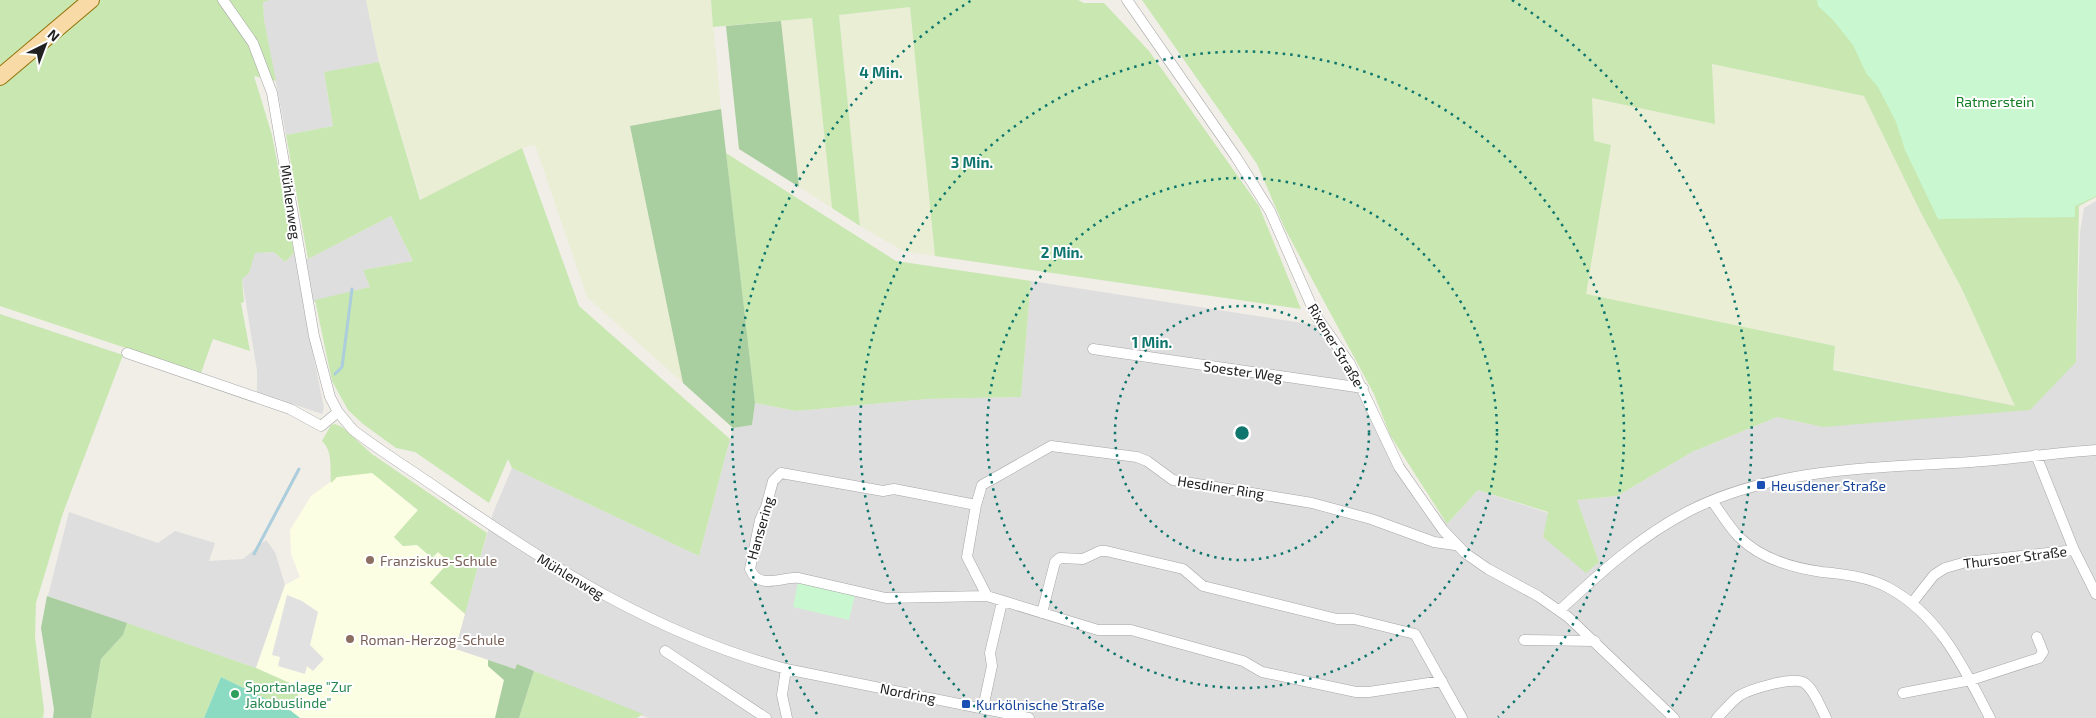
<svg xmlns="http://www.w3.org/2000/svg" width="2096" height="718" viewBox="0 0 2096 718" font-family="'Exo 2',sans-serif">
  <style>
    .residential { fill: #dfdede }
    .education { fill: #fcfee4 }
    .farmland { fill: #eaeed5 }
    .grass { fill: #c8e7b1; fill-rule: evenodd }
    .forest { fill: #a9ce9f }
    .park { fill: #c9f7d0 }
    .pitch { fill: #8bdbc2 }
    .parking { fill: #e1e1e1 }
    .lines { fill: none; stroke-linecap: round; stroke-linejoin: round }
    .stream { stroke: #abcddc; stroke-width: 3 }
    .minor-casing { stroke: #a5a5a5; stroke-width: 11 }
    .primary-casing { stroke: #957108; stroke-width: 18 }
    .minor { stroke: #fff; stroke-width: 10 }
    .primary { stroke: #f7daa6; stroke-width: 16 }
    .ring { fill: none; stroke: #0f766e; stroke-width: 2.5; stroke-dasharray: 2.5 5 }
    .transit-dot { fill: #1a4fb4; stroke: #fff; stroke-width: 2 }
    .education-dot { fill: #8d6e63; stroke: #fff; stroke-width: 2 }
    .leisure-dot { fill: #2e9e5b; stroke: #fff; stroke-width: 2 }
    .labels { text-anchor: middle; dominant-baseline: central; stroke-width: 4; stroke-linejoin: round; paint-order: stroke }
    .park-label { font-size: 14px; fill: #127c23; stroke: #fff }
    .street-label { font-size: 14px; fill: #212121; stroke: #fff }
    .transit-label { font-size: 14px; fill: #164399; stroke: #fff; text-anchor: start }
    .education-label { font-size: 14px; fill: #785e54; stroke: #fff; text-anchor: start }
    .leisure-label { font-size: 14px; fill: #27864d; stroke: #fff; text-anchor: start }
    .centre { fill: #0f766e; stroke: #fff; stroke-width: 2.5 }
    .ring-label { font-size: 15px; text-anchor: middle; font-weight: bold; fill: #0f766e; stroke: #fff; stroke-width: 4; stroke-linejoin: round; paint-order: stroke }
  </style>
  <rect width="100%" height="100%" fill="#f1eee8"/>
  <!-- residential -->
  <path class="residential" d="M270,0H366L379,62L324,73L333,126L286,135L264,20L263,2Z
    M2096,201V718H648L517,664L515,669L455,649L493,513L512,468L699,556L733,428L752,425L755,403L796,411L927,399L1021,397L1031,281L1316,325L1366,399L1382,439L1447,524L1478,490L1548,513L1543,537L1599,562L1577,500L1617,496L1692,452L1777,417L1823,427L2076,362L2080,232L2084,208Z
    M391,216L413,261L363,270L370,287L303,305L324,408L322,414L257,392V371L242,279L249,273L254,253L274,252L285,262L294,253L308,259Z
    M69,512L158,543L175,531L215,543L209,561L243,559L266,540L275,552L285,585L256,668L48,596Z"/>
  <!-- education -->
  <path class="education" d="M372,472L418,511L394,537L403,546L417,545L432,558L438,552L449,562L430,583L465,614L455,649L488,660V666L504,680L495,718H300L291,711L301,688L256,668L285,585L300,577L291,554L290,530L311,496L337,477Z"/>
  <!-- farmland -->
  <path class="farmland" d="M366,0H711L721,109L630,126L683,383L587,297L535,145L522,148L421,200L379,62Z
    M910,7L935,256L903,251L860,226L839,15Z
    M812,18L832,208L799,187L781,21Z
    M1712,64L1864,96L1920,211L1962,289L2015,406L1833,369L1835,346L1585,294L1611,145L1594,141L1592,98L1714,123Z"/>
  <!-- grass -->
  <path class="grass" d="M0,0H270L263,2L264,20L276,81L254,76L272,135L294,253L285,262L274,252L255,253L249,273L242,279L244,302L241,303L250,351L213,339L201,373L0,306Z
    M711,0H1078L1084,3H1104L1149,51L1259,206L1301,309L935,256L910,7L839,15L860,226L832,208L812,18L713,27Z
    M1142,0H2096V197L2079,206L2076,362L2030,410L1823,427L1777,417L1692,452L1617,496L1577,500L1599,562L1586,573L1543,537L1548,512L1478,490L1447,524L1390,435L1374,394L1285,229L1257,164ZM1712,64L1864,96L1920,211L1962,289L2015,406L1833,370L1835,346L1586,294L1611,145L1594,141L1592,98L1715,124Z
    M379,62L420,200L522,148L579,306L730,439L699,556L512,468L508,459L489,503L415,452L396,448L363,424L348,410L332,381L315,300L370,287L363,270L413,261L391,216L308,259L286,135L333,126L324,72Z
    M726,153L896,261L1031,281L1021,397L927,399L796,411L755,403Z
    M0,314L123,355L63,513L36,603L35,637L44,710L43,718H0Z
    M335,424L342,427L372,454L487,533L465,614L430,583L449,562L438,552L432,558L417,545L403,546L394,537L418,510L372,473L337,477L331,483C330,469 333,451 322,441L331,425Z
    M127,623L256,668L301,688L291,711L221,677L204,718H91L101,659L123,635Z
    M534,671L643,714L637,718H519Z"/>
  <!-- forest -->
  <path class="forest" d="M781,21L799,187L739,149L726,26Z
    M721,109L755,403L752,425L733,428L683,383L630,126Z
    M47,596L127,623L123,635L101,659L91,718H53L54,709L41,628Z
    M488,660L515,669L517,664L534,671L519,718H495L504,680L488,666Z"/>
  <!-- park -->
  <path class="park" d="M1817,0H2096V196L2075,206V217L1938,219L1905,150L1896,122L1878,87L1866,73L1853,45L1833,20L1818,6Z
    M798,582L855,595L849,620L793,607Z"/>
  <!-- pitch -->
  <path class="pitch" d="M221,677L291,711L300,718H204Z"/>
  <!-- parking -->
  <path class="parking" d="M287,595L302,601L318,612L310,645L324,659L313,671L307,666L305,674L278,666L280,657L272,655Z"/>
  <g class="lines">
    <!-- stream -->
    <path class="stream" d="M335,374L342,367L352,289
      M254,554L299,469"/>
    <defs>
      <path id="minor" d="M223,0L253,43L272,93L314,336L330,397L338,412L353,430C383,453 416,473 447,495C556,570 656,634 786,669L1029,718
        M1127,0L1236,157L1270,211L1316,316L1350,364L1399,467L1443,530L1465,553L1488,569L1538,596L1568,617L1674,718
        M1093,349L1363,388
        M127,353L290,409L321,426L338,412
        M2036,455L2074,550L2096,594
        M1712,501C1721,513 1729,527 1739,537C1761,559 1793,568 1822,572C1844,574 1869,577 1889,588C1940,616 1964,668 1990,718
        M976,505L894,489L883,491L781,473L773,481L766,507L760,520L750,569C759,591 784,576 799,578L886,598L987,596
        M1912,603L1934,575L1945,568L1966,562L2074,550
        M1560,610C1600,573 1640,536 1689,511C1775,467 1877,468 1971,462C2013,459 2054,453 2096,450
        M1042,613L1055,562L1060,558L1083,559L1100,551H1106L1183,569L1203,586L1337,619H1354L1415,634L1462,718
        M1524,640L1595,641
        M665,651L766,718
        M786,669L782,695L787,718
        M1442,681L1369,692H1356L1262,672L1243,661L1131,630H1098L987,596L967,557L976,505L982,485L1051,446L1137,457L1147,461L1173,480L1312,503L1371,519L1434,542L1455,545
        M1903,693L1971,680L2039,658L2043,652L2037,637
        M983,708L992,666L990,653L1002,602
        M1717,718C1724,711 1731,702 1739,696C1750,689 1791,677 1803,682C1813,687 1821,708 1826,718"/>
      <path id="primary" d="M0,77L91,0"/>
    </defs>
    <!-- minor casing -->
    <use href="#minor" class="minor-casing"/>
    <!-- primary casing -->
    <use href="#primary" class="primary-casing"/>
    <!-- minor -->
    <use href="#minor" class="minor"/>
    <!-- primary -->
    <use href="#primary" class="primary"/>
  </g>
  <!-- distance rings -->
  <g class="ring">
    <circle cx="1242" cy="433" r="127"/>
    <circle cx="1242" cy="433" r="255"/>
    <path d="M986 717A382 382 0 1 1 1498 717"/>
    <path d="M817 714A510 510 0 0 1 972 0M1512 0A510 510 0 0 1 1667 714"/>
  </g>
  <!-- markers -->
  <g class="transit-dot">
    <rect x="1756" y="480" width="10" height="10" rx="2.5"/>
    <rect x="961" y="699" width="10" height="10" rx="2.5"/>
  </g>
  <g class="education-dot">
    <circle cx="370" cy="560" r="5"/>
    <circle cx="350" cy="639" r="5"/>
  </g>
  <circle class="leisure-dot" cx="235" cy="694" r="5"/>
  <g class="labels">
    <!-- park labels -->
    <g class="park-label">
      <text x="1995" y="101">Ratmerstein</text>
    </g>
    <!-- street labels -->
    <g class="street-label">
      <text transform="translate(291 202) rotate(82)">Mühlenweg</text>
      <text transform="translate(1336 345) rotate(59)">Rixener Straße</text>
      <text transform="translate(1243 371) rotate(8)">Soester Weg</text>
      <text transform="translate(1221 487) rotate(9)">Hesdiner Ring</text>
      <text transform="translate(760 528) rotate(-74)">Hansering</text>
      <text transform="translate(2015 557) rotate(-7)">Thursoer Straße</text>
      <text transform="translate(571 576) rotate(31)">Mühlenweg</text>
      <text transform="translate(908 693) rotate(11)">Nordring</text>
    </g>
    <!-- transit labels -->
    <g class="transit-label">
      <text x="1771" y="485">Heusdener Straße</text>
      <text x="976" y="704">Kurkölnische Straße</text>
    </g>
    <!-- education labels -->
    <g class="education-label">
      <text x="380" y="560">Franziskus-Schule</text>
      <text x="360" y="639">Roman-Herzog-Schule</text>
    </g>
    <!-- leisure labels -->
    <g class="leisure-label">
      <text x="245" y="686">Sportanlage "Zur<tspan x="245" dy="16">Jakobuslinde"</tspan></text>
    </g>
  </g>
  <circle cx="1242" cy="433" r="8" class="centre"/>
  <g class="ring-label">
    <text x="881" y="78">4 Min.</text>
    <text x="972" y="168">3 Min.</text>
    <text x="1062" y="258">2 Min.</text>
    <text x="1152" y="348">1 Min.</text>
  </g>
  <!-- north arrow -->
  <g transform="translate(45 45) rotate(42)" stroke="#ffffff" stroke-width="4" paint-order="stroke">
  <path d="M0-4L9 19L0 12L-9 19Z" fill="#212121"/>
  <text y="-8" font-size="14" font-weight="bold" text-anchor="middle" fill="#212121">N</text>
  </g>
</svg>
